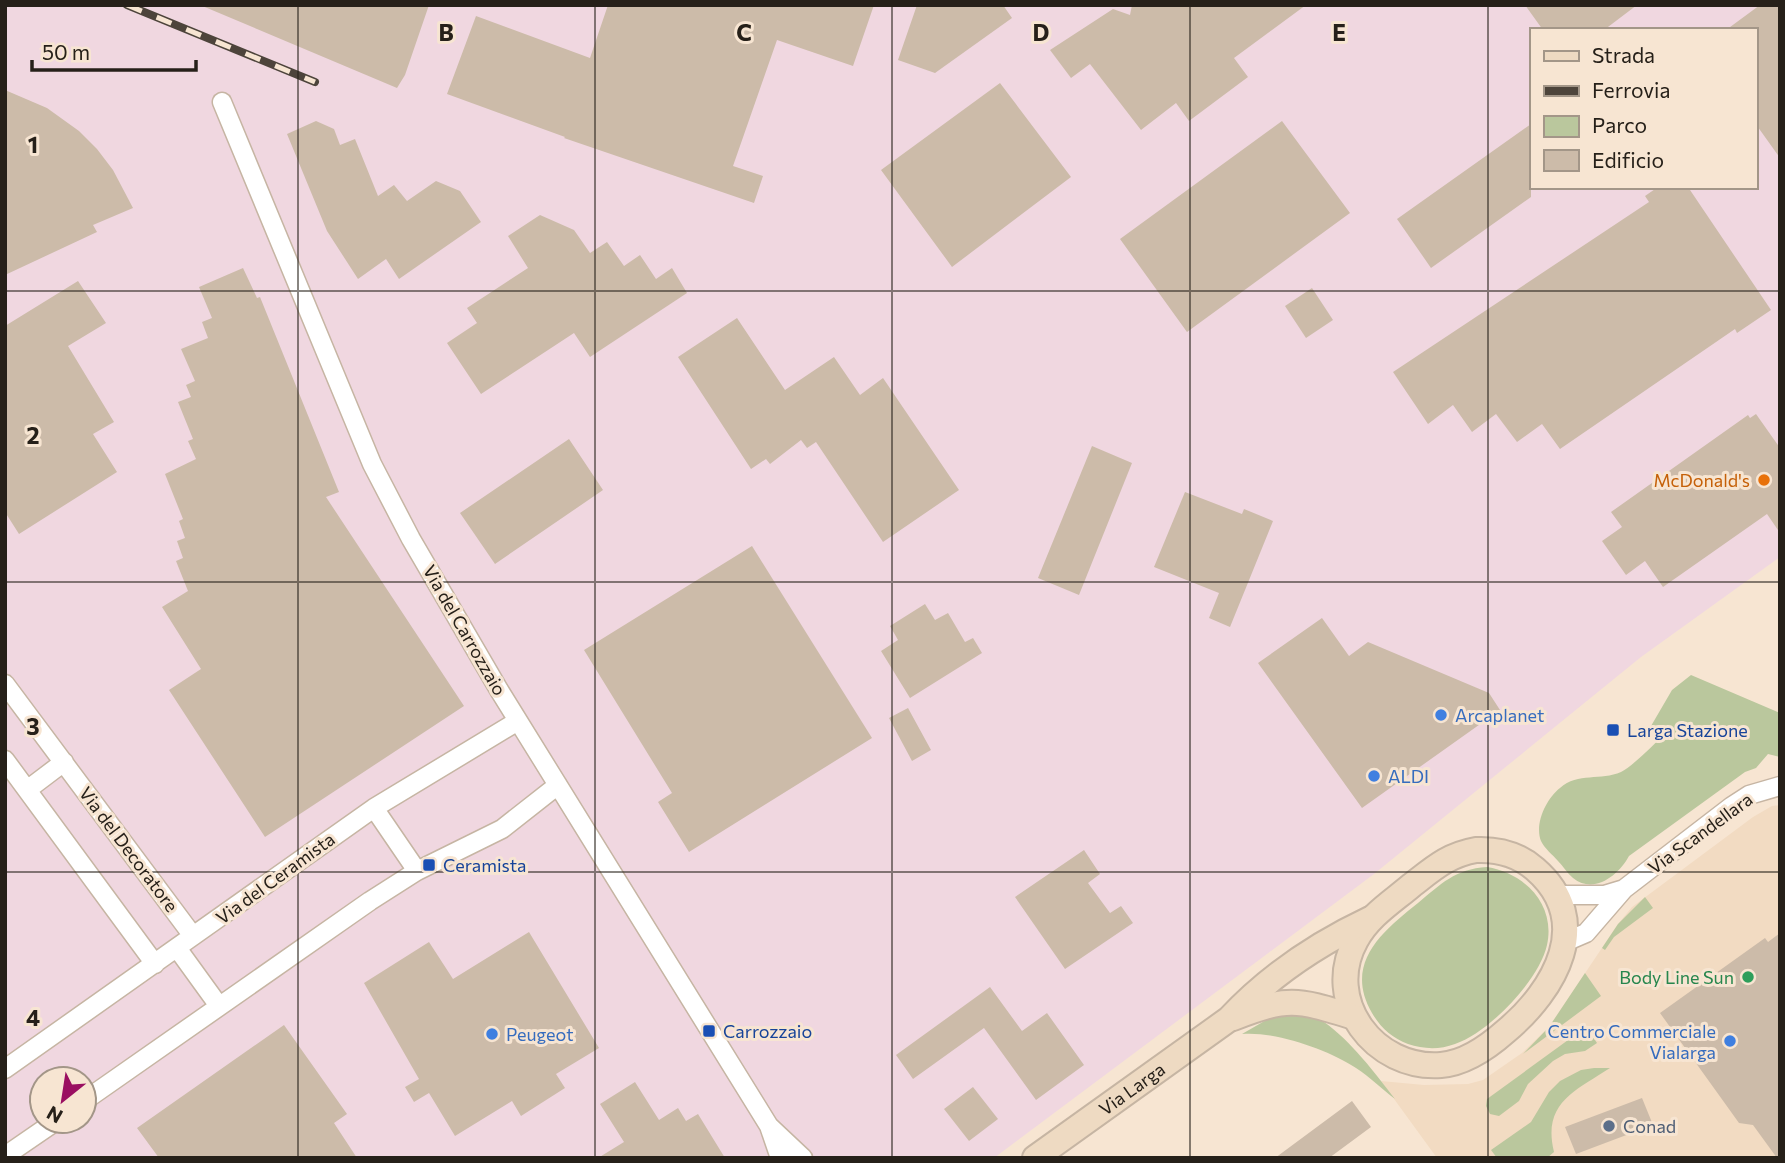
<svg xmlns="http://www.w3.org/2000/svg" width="1785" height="1163" viewBox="0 0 1785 1163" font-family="Commissioner,sans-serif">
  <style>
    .built { fill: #f2dbc2 }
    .industrial { fill: #f0d7e0; fill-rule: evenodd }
    .green { fill: #bac79d }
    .building { fill: #ccbba9 }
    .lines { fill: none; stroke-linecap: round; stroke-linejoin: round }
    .minor-casing { stroke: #c6b5a3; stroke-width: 21 }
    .secondary-casing { stroke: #c6b5a3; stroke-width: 28 }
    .minor { stroke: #fff; stroke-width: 18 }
    .secondary { stroke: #eedac2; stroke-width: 24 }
    .rail-casing { stroke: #4d443b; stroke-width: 8 }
    .rail { stroke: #f7e5d2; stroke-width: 5; stroke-dasharray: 16; stroke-linecap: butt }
    .grid { fill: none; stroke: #262019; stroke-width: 2; stroke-opacity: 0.55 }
    .food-dot { fill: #e8710a; stroke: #f7e5d2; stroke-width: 2.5 }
    .shop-dot { fill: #3f7fe0; stroke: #f7e5d2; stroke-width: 2.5 }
    .transit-dot { fill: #1a4fb4; stroke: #f7e5d2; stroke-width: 2.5 }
    .leisure-dot { fill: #2e9e5b; stroke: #f7e5d2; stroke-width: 2.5 }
    .service-dot { fill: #5c6f8a; stroke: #f7e5d2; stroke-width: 2.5 }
    .labels { text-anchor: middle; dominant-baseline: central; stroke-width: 6; stroke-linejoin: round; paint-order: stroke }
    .food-label { font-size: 18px; fill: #c56008; stroke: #f7e5d2; text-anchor: end }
    .street-label { font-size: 18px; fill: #262019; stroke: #f7e5d2 }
    .shop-label { font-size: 18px; fill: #366cbe; stroke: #f7e5d2; text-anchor: start }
    .transit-label { font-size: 18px; fill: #164399; stroke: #f7e5d2; text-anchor: start }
    .leisure-label { font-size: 18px; fill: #27864d; stroke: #f7e5d2; text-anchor: end }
    .service-label { font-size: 18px; fill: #4e5e75; stroke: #f7e5d2; text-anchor: start }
    .grid-label { font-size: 23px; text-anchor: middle; font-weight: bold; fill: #262019; stroke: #f7e5d2; stroke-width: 6; stroke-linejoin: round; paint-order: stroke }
  </style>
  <rect width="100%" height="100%" fill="#f7e5d2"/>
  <!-- built -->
  <path class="built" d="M1780,805V1158H1437L1381,1081L1424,1085L1468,1084L1483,1080L1522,1053L1549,1027L1618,924L1632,907L1753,817L1772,806Z"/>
  <!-- industrial -->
  <path class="industrial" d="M5,5H1780V557L1641,657L1374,874L994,1158H5ZM1531,30H1755V187H1531ZM42,1079H84V1121H42Z"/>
  <!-- green -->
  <path class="green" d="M1691,675L1780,713V757L1768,754L1756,768L1745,772L1629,856C1619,875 1594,895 1573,878C1567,873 1563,866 1558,861C1553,855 1544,848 1541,841C1534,823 1547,798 1560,788C1578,772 1601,781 1621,772C1633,766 1655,743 1666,733L1651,726L1672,690Z
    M1487,867C1524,873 1556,904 1547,945C1539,981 1488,1033 1455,1044C1439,1050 1423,1049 1408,1044C1392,1038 1380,1027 1372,1013C1343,963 1383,931 1418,903C1441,884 1455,869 1487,867Z
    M1645,897L1653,908L1614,937L1605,950L1602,948L1618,924Z
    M1585,973L1601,996L1523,1054L1549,1027Z
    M1292,1013C1303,1015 1314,1016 1324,1022C1350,1040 1376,1074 1395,1099C1382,1089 1370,1077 1356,1068C1329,1050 1275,1031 1242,1034L1268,1019Z
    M1586,1027L1597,1043L1585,1051L1565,1054L1553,1061L1528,1084L1519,1101L1499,1116L1490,1114L1486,1106L1487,1099Z
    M1594,1068H1610C1575,1091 1542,1103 1554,1152L1547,1158H1497L1491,1150L1531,1122L1549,1092L1560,1081L1581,1070Z"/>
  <!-- building -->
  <path class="building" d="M200,5H429L405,75L397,88Z
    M608,5H874L853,66L777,40L733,166L763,176L754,203L564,138L565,137L447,94L476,16L590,58Z
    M917,5H1003L1012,18L935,73L898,60Z
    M1132,5H1306L1234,58L1248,77L1189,121L1176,103L1141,130L1090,64L1071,78L1050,50L1113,9L1130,15Z
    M1525,5H1637L1604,30H1543Z
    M1760,5H1780V158L1755,123V30H1726Z
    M1000,83L1071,177L952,267L881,170Z
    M5,90L47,108L79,131L97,149L113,170L133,208L93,225L97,232L5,275Z
    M316,121L334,129L340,145L355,139L378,196L394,185L407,201L436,181L460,191L481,222L399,279L386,259L358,279L327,231L287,134Z
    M1282,121L1350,213L1187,332L1120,239Z
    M1531,124V197L1431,268L1397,219Z
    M1658,187H1688L1771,310L1737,333L1735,329L1560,449L1542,424L1517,442L1496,414L1472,432L1453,405L1428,424L1393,372L1649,202L1645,196Z
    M540,215L574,230L590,253L607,242L624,266L640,255L656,279L672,268L687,293L590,357L574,333L481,394L447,343L477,323L467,308L528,268L508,236Z
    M243,268L257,298L260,297L339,492L326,497L464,706L265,837L169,690L201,669L162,607L188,591L176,561L183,558L177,541L185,538L179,521L183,519L165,474L196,459L188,441L193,439L178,402L191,397L186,385L195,381L181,349L208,338L202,322L212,318L199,287Z
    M78,281L106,323L68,346L114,422L93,434L117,472L19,534L5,512V326Z
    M1312,288L1333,320L1306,338L1285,306Z
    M737,318L785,390L834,357L860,395L883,378L959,490L883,542L816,442L807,448L801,440L770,464L766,459L751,469L678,357Z
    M1756,414L1780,448V533L1767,514L1663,587L1645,561L1626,575L1602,541L1622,527L1611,512L1748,415L1750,418Z
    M569,439L603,490L495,564L460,513Z
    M1092,446L1132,463L1079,595L1038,578Z
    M1185,492L1242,514L1244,509L1273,521L1230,627L1209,618L1219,593L1154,567Z
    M752,546L872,738L689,852L658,802L672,793L584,650Z
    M925,604L935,620L948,613L965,642L973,638L982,653L910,698L881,651L898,640L890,626Z
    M1322,618L1349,656L1368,642L1489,693L1500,710L1362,808L1258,663Z
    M908,708L931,750L912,761L889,718Z
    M1084,850L1100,874L1088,883L1110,913L1121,906L1133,923L1065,969L1015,897Z
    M529,932L599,1048L556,1074L565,1088L521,1116L512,1101L455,1136L429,1093L414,1102L405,1087L419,1079L364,983L429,942L453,979Z
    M1780,933V1158H1777L1753,1125L1739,1123L1660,1013L1765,938L1768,942Z
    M990,987L1022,1031L1047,1013L1084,1065L1036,1100L984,1028L913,1079L896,1055Z
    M284,1025L347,1114L334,1123L357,1158H159L137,1128Z
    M635,1082L659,1120L678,1108L686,1121L698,1114L725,1158H598L624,1142L600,1104Z
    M973,1087L998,1119L969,1141L944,1109Z
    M1642,1098L1653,1125L1576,1154L1565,1127Z
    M1352,1101L1371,1127L1329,1158H1275Z"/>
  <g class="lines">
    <defs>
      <path id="minor" d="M222,102L372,464L411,539L499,690L769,1126L780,1158
        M5,684L193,936
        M5,760L155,964
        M27,790L64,762
        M374,808L417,871
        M1557,895H1604L1624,889
        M1565,942L1586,933L1624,889L1732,806L1749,795L1780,786
        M177,948L219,1006
        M5,1069L374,808L518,721
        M84,1101L370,901L417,871L502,829L558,785
        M769,1126L803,1158
        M5,1156L56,1121"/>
      <g id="secondary">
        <path d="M1476,850C1498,849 1519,855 1535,869C1595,921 1555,990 1506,1031C1488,1047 1466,1063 1441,1065C1375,1070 1322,1001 1356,940C1369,916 1392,902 1412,885C1434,868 1448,855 1476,850Z"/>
        <path d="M1233,1018C1289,996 1298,1000 1354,1017"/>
        <path id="s1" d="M1035,1158L1229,1019C1269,976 1317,944 1370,919"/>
      </g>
    </defs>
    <!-- minor casing -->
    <use href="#minor" class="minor-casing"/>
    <!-- secondary casing -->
    <use href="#secondary" class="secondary-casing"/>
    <!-- minor -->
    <use href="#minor" class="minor"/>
    <!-- secondary -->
    <use href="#secondary" class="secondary"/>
    <defs>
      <path id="rail" d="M127,5L315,82"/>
    </defs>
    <!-- rail casing -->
    <use href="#rail" class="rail-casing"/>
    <!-- rail -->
    <use href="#rail" class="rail"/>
  </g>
  <!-- grid -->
  <path class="grid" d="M298,5V1158M595,5V1158M892,5V1158M1190,5V1158M1488,5V1158M5,291H1780M5,582H1780M5,872H1780"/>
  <!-- markers -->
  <circle class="food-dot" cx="1764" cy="480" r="7"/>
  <g class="shop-dot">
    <circle cx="1441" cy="715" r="7"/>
    <circle cx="1374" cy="776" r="7"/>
    <circle cx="492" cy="1034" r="7"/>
    <circle cx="1730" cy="1041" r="7"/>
  </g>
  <g class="transit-dot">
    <rect x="1606" y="723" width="14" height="14" rx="3.5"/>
    <rect x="422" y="858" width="14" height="14" rx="3.5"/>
    <rect x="702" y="1024" width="14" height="14" rx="3.5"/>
  </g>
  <circle class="leisure-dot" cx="1748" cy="977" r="7"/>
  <circle class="service-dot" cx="1609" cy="1126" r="7"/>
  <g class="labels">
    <!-- food labels -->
    <g class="food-label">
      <text x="1750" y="480">McDonald's</text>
    </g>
    <!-- street labels -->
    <g class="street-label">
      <text transform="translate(465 630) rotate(60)">Via del Carrozzaio</text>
      <text transform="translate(1700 833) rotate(-36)">Via Scandellara</text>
      <text transform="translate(129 849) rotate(53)">Via del Decoratore</text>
      <text transform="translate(275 878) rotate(-36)">Via del Ceramista</text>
      <text stroke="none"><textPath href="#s1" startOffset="119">Via Larga</textPath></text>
    </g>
    <!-- shop labels -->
    <g class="shop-label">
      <text x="1455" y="715">Arcaplanet</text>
      <text x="1388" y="776">ALDI</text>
      <text x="1716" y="1031" text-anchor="end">Centro Commerciale<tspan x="1716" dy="21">Vialarga</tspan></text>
      <text x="506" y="1034">Peugeot</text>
    </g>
    <!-- transit labels -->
    <g class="transit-label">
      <text x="1627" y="730">Larga Stazione</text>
      <text x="443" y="865">Ceramista</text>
      <text x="723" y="1031">Carrozzaio</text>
    </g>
    <!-- leisure labels -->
    <g class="leisure-label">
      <text x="1734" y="977">Body Line Sun</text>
    </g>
    <!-- service labels -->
    <g class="service-label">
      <text x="1623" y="1126">Conad</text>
    </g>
  </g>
  <g class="grid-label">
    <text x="446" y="41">B</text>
    <text x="744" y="41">C</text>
    <text x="1041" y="41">D</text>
    <text x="1339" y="41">E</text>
    <text x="33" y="153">1</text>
    <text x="33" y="444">2</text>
    <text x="33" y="735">3</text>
    <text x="33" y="1026">4</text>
  </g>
  <!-- border -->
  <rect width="1785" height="1163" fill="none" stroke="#262019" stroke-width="14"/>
  <!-- legend -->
  <rect x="1530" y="28" width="228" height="161" fill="#f7e5d2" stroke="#a39688" stroke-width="2"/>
  <rect x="1544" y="51" width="35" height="10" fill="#eedac2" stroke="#a39688" stroke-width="2"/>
  <text x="1592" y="63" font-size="21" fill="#262019">Strada</text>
  <rect x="1544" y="86" width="35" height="10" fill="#4d443b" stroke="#a39688" stroke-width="2"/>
  <text x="1592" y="98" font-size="21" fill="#262019">Ferrovia</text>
  <rect x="1544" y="116" width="35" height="21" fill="#bac79d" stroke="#a39688" stroke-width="2"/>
  <text x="1592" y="133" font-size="21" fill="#262019">Parco</text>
  <rect x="1544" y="150" width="35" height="21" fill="#ccbba9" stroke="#a39688" stroke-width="2"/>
  <text x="1592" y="168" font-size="21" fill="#262019">Edificio</text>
  <!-- north arrow -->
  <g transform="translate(63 1100) rotate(210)"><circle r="33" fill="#f7e5d2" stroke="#a39688" stroke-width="2"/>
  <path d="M0-5L12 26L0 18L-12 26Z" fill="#9a0f61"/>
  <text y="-10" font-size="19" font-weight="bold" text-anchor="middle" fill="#262019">N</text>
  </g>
  <!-- scale -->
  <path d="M32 60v10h164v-10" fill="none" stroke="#262019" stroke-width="3.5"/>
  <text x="42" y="60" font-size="21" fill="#262019" stroke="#f7e5d2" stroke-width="5" paint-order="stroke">50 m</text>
</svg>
